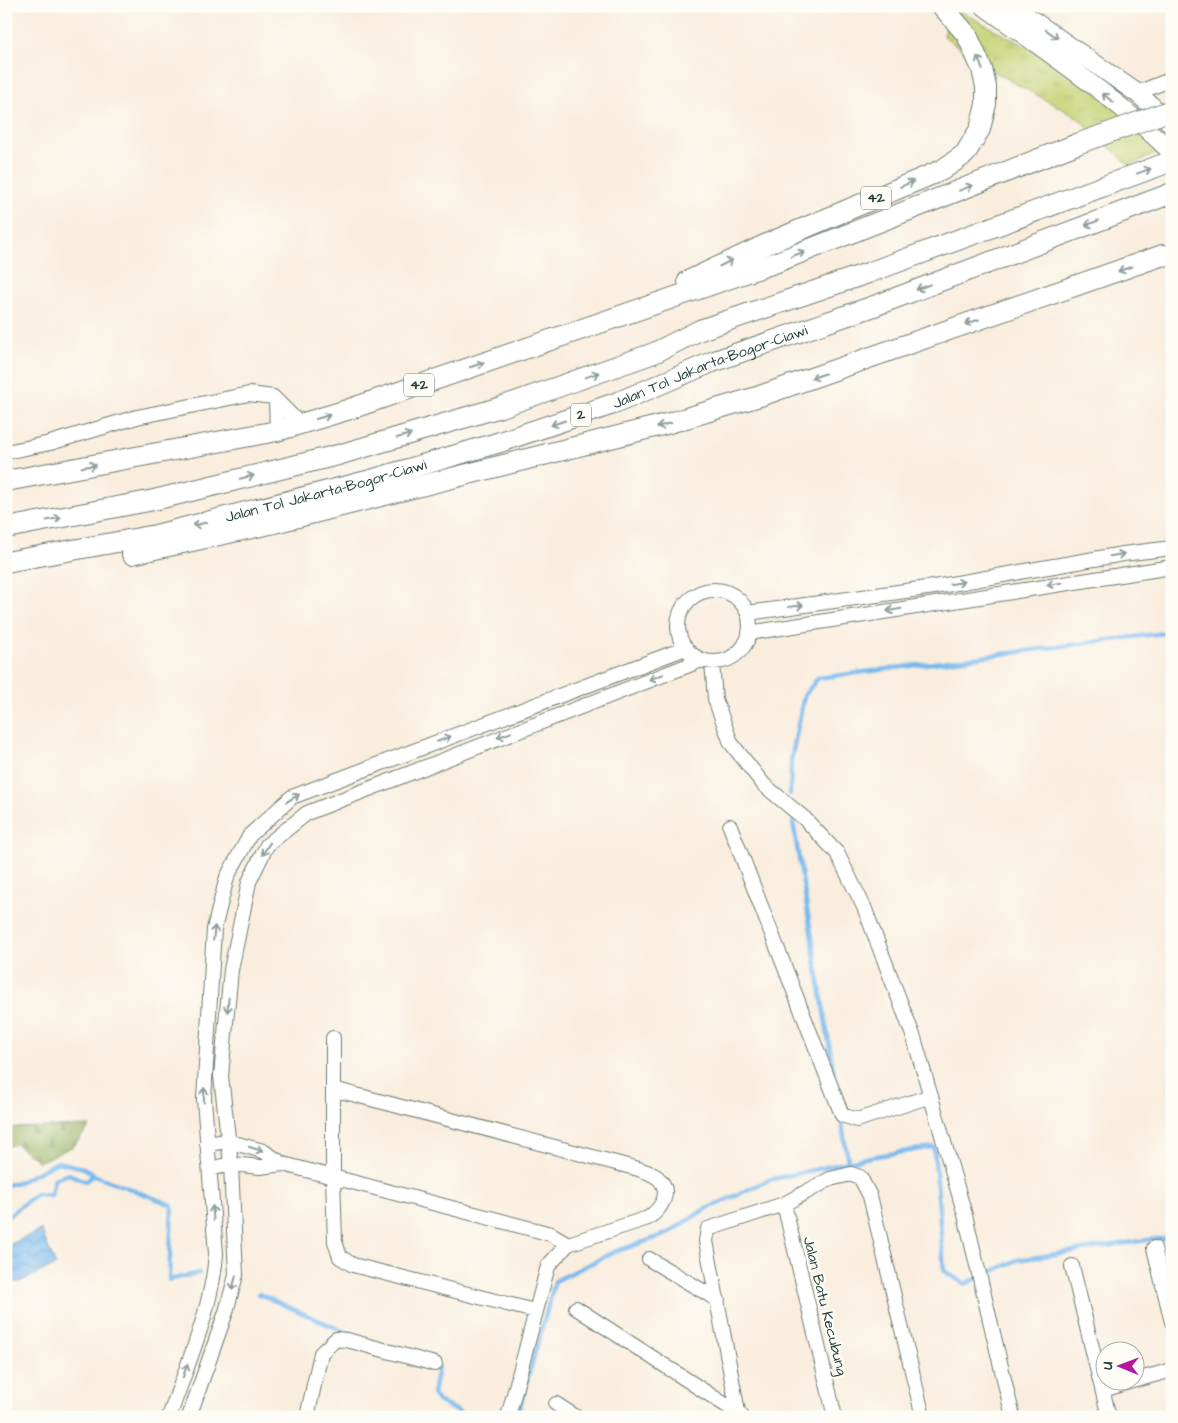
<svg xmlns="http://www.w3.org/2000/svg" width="1178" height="1423" viewBox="0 0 1178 1423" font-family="'Architects Daughter',sans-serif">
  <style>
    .grass { fill: url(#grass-tufts); stroke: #728754 }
    .forest { fill: url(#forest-firs); stroke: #5d784c }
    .water { fill: url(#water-waves); stroke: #4c7b90 }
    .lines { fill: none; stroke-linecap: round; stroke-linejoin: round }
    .stream { stroke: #78b9ed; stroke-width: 4.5 }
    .minor-casing { stroke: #6b7b6f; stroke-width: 16 }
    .major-casing { stroke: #6b7b6f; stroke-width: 20 }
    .highway-casing { stroke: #6b7b6f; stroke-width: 22 }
    .minor { stroke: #fff; stroke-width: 14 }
    .major { stroke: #fff; stroke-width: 18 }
    .highway { stroke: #fff; stroke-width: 20 }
    .highway-bridge-casing { stroke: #6b7b6f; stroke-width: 22; stroke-linecap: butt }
    .highway-bridge { stroke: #fff; stroke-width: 20 }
    .oneway { stroke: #8f9e9a }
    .labels { text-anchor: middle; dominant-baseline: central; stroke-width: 5; stroke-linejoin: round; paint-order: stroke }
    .shield { fill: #fdfcf7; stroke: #62766e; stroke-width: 1 }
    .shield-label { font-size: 14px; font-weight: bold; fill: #1f3d34 }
    .street-label { font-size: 15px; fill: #1f3d34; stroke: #fdfcf7 }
  </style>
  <defs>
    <pattern id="grass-tufts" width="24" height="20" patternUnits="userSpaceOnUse" patternTransform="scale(1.25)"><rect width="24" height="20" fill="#c4d173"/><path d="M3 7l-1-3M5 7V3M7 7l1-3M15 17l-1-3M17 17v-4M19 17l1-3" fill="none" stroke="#a8b464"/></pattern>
    <pattern id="forest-firs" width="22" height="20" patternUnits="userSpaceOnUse" patternTransform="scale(1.25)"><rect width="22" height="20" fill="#9bb365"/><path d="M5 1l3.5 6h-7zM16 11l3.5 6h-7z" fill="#7e9354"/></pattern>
    <pattern id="water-waves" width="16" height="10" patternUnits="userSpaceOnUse" patternTransform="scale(1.25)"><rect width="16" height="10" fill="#78b9ed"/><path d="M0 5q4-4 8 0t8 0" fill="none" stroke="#6298c1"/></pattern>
  </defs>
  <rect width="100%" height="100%" fill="#fdfcf7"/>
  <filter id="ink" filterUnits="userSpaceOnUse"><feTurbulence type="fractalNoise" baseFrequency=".02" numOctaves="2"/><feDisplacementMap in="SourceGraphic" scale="10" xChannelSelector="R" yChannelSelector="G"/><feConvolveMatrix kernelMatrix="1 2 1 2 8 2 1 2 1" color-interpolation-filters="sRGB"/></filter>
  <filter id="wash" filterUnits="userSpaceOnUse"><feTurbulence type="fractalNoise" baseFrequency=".0096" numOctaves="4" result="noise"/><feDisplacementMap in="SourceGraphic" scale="20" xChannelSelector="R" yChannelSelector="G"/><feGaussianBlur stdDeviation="1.12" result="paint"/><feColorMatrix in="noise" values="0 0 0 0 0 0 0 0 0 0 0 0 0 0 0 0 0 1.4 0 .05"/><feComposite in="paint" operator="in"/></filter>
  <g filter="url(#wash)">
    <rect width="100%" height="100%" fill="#f9eddd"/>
    <!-- grass -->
    <path class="grass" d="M951,6L1113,94L1166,150L1129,165L1078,118L982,65L944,36Z"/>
    <!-- forest -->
    <path class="forest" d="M90,1126L74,1146L39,1162L16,1144L6,1147V1128Z"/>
    <!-- water -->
    <path class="water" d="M41,1230L56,1265L19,1282H6V1246Z"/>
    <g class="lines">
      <!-- stream -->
      <path class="stream" d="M790,794L791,760L804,696L818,678L1172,632
        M793,822L835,1080
        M841,1117L848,1162
        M6,1185L19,1182L58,1162L84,1168L94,1175L172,1205L169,1280L199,1273
        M6,1218L36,1194L51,1195L54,1179L69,1174L85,1181L94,1175
        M259,1294L352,1335
        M438,1367L433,1394L438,1401L467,1417
        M517,1417L555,1281L614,1252L667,1234L702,1211L769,1180L870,1157L934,1147L944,1271L965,1284L1017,1260L1153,1239H1172"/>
    </g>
  </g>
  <g filter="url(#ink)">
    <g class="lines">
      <defs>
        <path id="minor" d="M1137,93L1172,79
          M276,400L277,431
          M6,452L50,443L137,417L249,394L273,397L300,424
          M678 626a36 36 0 1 1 72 0a36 36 0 1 1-72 0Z
          M748,613L934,587L1123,554L1172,548
          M749,633L1172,567
          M712,662L715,699L731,743L764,785L805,819L837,853L864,907L914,1038L965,1215L1013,1417
          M730,826L842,1115L857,1120L931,1096
          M333,1038V1177L551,1234L568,1244L648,1218C661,1209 673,1192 658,1178C652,1173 642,1170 635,1168L333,1089
          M207,1144L227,1141L263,1151L283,1164L333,1177L335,1242L340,1257L353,1265L535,1311
          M210,1169L231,1164L260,1167L283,1164
          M784,1204L835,1417
          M1154,1248L1172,1322
          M649,1259L718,1300
          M1072,1266L1109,1417
          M576,1308L741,1415
          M1136,1380L1172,1370
          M1103,1390L1135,1380
          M556,1404L576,1417
          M738,1412L706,1241L708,1229L784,1204L830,1179L851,1174L860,1177L870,1196L923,1417
          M169,1417C187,1365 212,1309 216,1254L204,1099L214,929L227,877L250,835L292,797L686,648
          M189,1417L226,1312L236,1275L231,1164L221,1076L231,970L249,882L267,845L307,813L702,660
          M307,1417L321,1353L336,1339L347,1340L435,1364
          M508,1417L548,1266L568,1244"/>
        <path id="major" d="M984,6C1048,53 1116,97 1172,153
          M1012,6L1137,93L1172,124"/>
        <g id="highway">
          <path d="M688,281L769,243L942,170L965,154L980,129L986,104V87L982,69L967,35L942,6"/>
          <path d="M6,481L277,431L347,410L777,262L1077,144"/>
          <path d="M6,528L154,500L338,455L501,407L654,353L700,330L868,273L1172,161"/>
          <path d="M132,554L270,524L666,424L760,396L1163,255L1172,256"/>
          <path id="s1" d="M6,562L156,535L367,481L497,443L616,403L712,362L877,305L1172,193"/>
        </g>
      </defs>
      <!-- minor casing -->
      <use href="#minor" class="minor-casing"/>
      <!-- major casing -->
      <use href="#major" class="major-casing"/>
      <!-- highway casing -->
      <use href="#highway" class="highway-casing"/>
      <!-- minor -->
      <use href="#minor" class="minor"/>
      <!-- major -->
      <use href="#major" class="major"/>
      <!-- highway -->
      <use href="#highway" class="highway"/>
      <defs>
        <path id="highway-bridge" d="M1077,144L1172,110"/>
      </defs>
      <!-- highway-bridge casing -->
      <use href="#highway-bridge" class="highway-bridge-casing"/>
      <!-- highway-bridge -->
      <use href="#highway-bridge" class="highway-bridge"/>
    </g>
    <!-- one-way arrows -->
    <defs><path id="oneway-shaft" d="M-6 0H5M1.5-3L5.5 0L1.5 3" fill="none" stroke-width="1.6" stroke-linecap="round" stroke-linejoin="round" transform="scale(1.25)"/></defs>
    <g class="oneway">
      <use href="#oneway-shaft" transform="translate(1052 34) rotate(35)"/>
      <use href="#oneway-shaft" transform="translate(980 63) rotate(-111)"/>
      <use href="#oneway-shaft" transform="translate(1108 98) rotate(-141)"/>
      <use href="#oneway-shaft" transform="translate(1144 171) rotate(-20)"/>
      <use href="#oneway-shaft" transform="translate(907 184) rotate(-23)"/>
      <use href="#oneway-shaft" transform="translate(966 188) rotate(-21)"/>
      <use href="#oneway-shaft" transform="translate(1092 223) rotate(159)"/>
      <use href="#oneway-shaft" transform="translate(798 254) rotate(-21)"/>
      <use href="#oneway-shaft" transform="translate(726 263) rotate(-26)"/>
      <use href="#oneway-shaft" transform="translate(1125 269) rotate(161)"/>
      <use href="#oneway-shaft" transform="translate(923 287) rotate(159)"/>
      <use href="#oneway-shaft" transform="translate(972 322) rotate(161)"/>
      <use href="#oneway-shaft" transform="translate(477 365) rotate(-18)"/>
      <use href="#oneway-shaft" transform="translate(592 375) rotate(-20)"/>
      <use href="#oneway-shaft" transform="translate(818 376) rotate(161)"/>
      <use href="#oneway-shaft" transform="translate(323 417) rotate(-16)"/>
      <use href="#oneway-shaft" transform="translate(558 423) rotate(161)"/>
      <use href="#oneway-shaft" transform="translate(664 425) rotate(165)"/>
      <use href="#oneway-shaft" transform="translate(404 436) rotate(-16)"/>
      <use href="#oneway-shaft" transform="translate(89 466) rotate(-10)"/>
      <use href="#oneway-shaft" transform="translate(247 477) rotate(-14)"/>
      <use href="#oneway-shaft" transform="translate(54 519) rotate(-11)"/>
      <use href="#oneway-shaft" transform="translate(200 524) rotate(166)"/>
      <use href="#oneway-shaft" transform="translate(1117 555) rotate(-9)"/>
      <use href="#oneway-shaft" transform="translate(957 583) rotate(-10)"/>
      <use href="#oneway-shaft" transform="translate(1054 584) rotate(171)"/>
      <use href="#oneway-shaft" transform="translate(796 606) rotate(-8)"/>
      <use href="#oneway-shaft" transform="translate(894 610) rotate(171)"/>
      <use href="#oneway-shaft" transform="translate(656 677) rotate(159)"/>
      <use href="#oneway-shaft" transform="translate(504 735) rotate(159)"/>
      <use href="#oneway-shaft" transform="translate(444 739) rotate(-21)"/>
      <use href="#oneway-shaft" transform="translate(293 798) rotate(-31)"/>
      <use href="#oneway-shaft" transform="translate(266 849) rotate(122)"/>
      <use href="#oneway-shaft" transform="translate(214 933) rotate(-84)"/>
      <use href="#oneway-shaft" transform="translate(228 1005) rotate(95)"/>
      <use href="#oneway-shaft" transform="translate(204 1095) rotate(-89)"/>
      <use href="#oneway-shaft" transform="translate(256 1149) rotate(18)"/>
      <use href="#oneway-shaft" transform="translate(213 1213) rotate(-94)"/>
      <use href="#oneway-shaft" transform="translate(234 1283) rotate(105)"/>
      <use href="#oneway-shaft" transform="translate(185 1371) rotate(-71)"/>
    </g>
  </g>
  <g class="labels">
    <!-- shield labels -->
    <g class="shield">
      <rect x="861" y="186.5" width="30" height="23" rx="4"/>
      <rect x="404" y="373.5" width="30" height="23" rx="4"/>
      <rect x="571" y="403.5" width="20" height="23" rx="4"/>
    </g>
    <g class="shield-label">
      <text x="876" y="198">42</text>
      <text x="419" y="385">42</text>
      <text x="581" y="415">2</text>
    </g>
    <!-- street labels -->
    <g class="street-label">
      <text stroke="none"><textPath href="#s1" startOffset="732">Jalan Tol Jakarta–Bogor–Ciawi</textPath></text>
      <text stroke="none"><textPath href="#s1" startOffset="328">Jalan Tol Jakarta–Bogor–Ciawi</textPath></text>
      <text transform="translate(825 1306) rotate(76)">Jalan Batu Kecubung</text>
    </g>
  </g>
  <!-- margin -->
  <rect width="1178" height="1423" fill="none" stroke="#fdfcf7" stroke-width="25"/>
  <!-- north arrow -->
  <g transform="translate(1120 1366) rotate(271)"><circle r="24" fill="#fdfcf7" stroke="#a4b0a9"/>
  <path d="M0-4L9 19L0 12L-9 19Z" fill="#b5179e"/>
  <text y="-8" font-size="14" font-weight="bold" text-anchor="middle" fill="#1f3d34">U</text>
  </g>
</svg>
